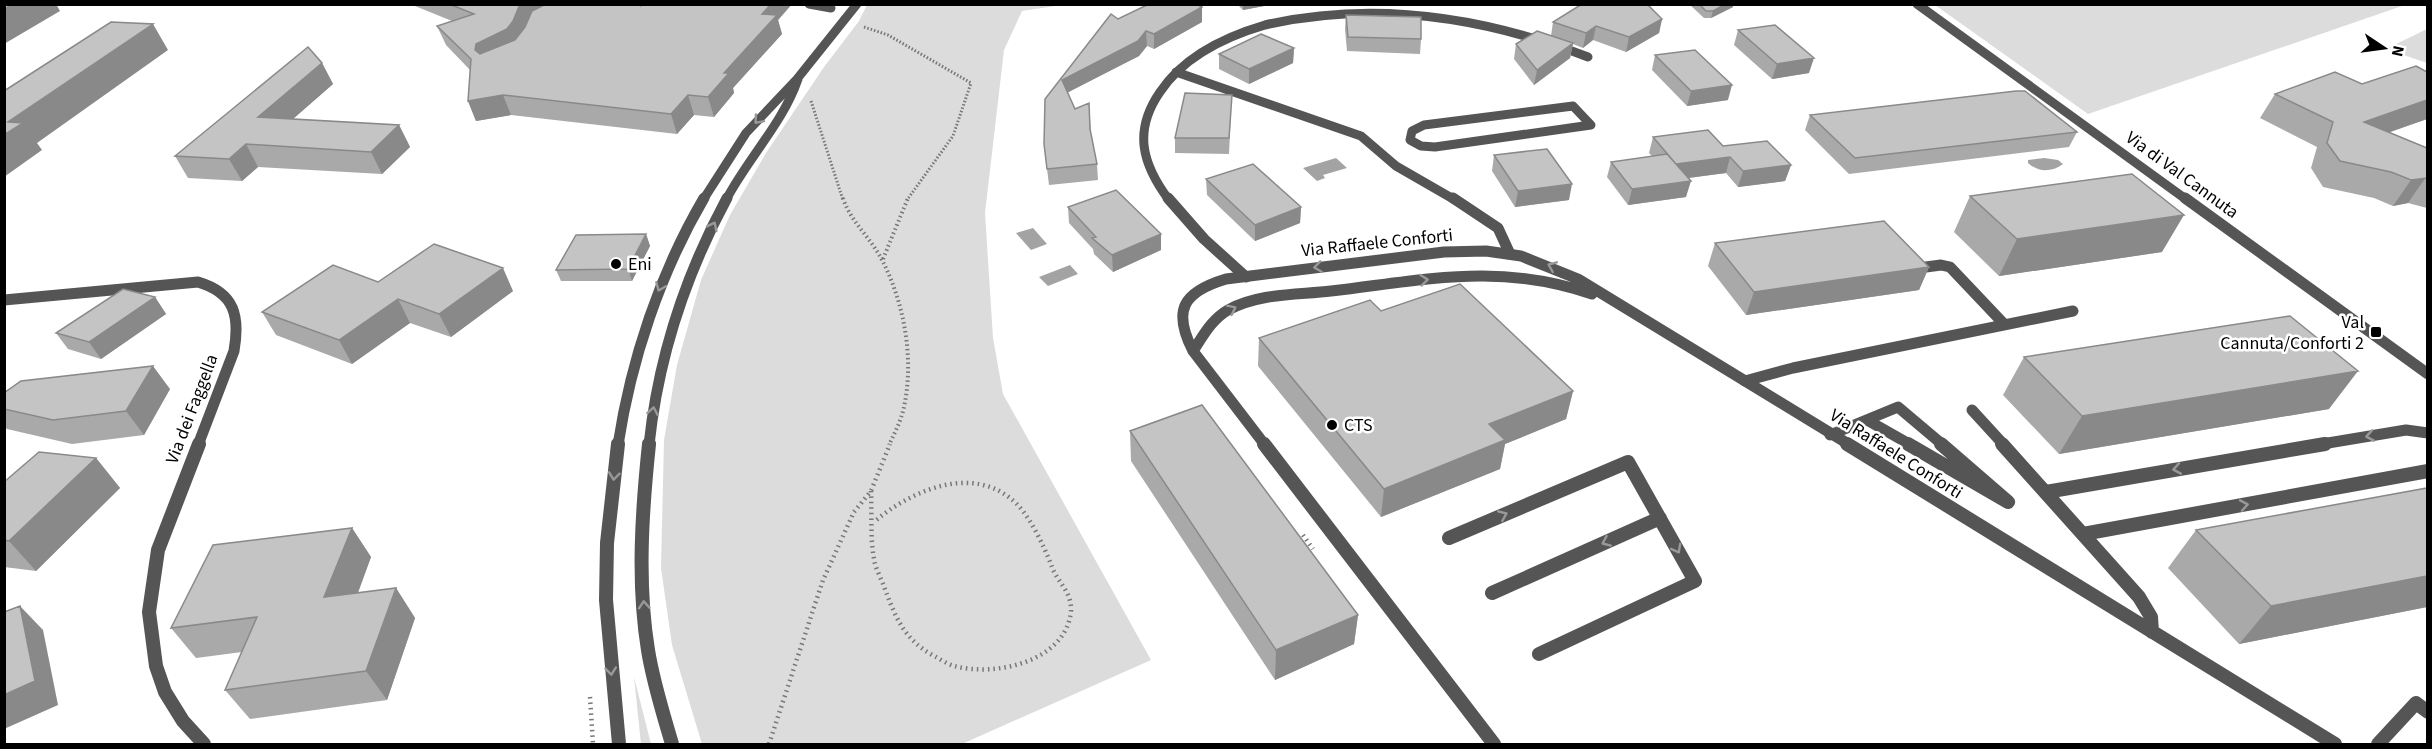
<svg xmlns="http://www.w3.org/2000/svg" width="2432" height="749" viewBox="0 0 2432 749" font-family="'Source Sans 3',sans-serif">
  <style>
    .green { fill: #dcdcdc }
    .water { fill: #a3a3a3 }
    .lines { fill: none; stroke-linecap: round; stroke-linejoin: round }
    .path-far2 { stroke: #777; stroke-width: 3; stroke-dasharray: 1.5 2; stroke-linecap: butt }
    .path-far1 { stroke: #777; stroke-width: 4; stroke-dasharray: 1.5 3; stroke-linecap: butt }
    .path { stroke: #777; stroke-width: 4.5; stroke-dasharray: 1.5 4; stroke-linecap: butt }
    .service-far2 { stroke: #555; stroke-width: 9 }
    .service-far1 { stroke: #555; stroke-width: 11 }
    .service { stroke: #555; stroke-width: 14 }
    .minor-far2 { stroke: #555; stroke-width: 9 }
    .minor-far1 { stroke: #555; stroke-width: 11 }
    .minor { stroke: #555; stroke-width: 14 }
    .tertiary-far2 { stroke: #555; stroke-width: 9 }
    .tertiary-far1 { stroke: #555; stroke-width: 11 }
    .tertiary { stroke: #555; stroke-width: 14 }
    .wall { fill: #a9a9a9 }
    .shaded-wall { fill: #898989 }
    .building { fill: #c4c4c4; stroke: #898989; stroke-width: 1.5 }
    .oneway { stroke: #999 }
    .poi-dot { fill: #000; stroke: #fff; stroke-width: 2 }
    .labels { text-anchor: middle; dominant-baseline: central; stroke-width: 5; stroke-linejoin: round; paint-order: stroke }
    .street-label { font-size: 18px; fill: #000; stroke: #fff }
    .poi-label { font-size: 18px; fill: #000; stroke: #fff; text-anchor: start }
  </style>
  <rect width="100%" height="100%" fill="#fff"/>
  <!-- green -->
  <path class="green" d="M867,5H1062L1022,11L1004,50L985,213L993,338L1003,394L1151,660L962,744H702L672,645L661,568L664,440L677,365L701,280L730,215L766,153L824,67L859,21Z
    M1935,5H2405L2088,114Z
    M2427,29V63L2386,49Z
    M634,677L651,744H641Z"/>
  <!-- water -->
  <path class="water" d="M1336,158L1347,168L1323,175L1325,178L1317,181L1303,168Z
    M2044,158L2058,160L2063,164C2052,172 2039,173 2028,163V160Z
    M1033,228L1047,244L1031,250L1016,233Z
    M1070,265L1078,274L1048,286L1039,277Z"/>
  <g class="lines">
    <!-- path-far2 -->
    <path class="path-far2" d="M864,27L888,35L971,83L953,136L907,200
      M811,101L843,200"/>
    <!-- path-far1 -->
    <path class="path-far1" d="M843,198C850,221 871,238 882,260C905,304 915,363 903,411C900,423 894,434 889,445
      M883,259L908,198"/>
    <!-- path -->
    <path class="path" d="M871,491C872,513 870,537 874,559C875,567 880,576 883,584C895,616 903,639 934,656C940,659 947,664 954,666C995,677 1066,662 1071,611C1072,592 1058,583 1052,567C1044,546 1028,511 1010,498C968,465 909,492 874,522
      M1303,535L1313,549
      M590,697L593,744
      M769,744L823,580L854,512L871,491L890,444"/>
    <!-- service-far2 -->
    <path class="service-far2" d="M1176,72L1361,136L1396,166L1455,200
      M1573,106L1591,125L1435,147L1421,146L1410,140L1412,131L1424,125Z
      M1169,200C1142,164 1133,131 1160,92C1184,56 1224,37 1265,25C1374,0 1484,17 1588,57"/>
    <!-- service-far1 -->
    <path class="service-far1" d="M1168,198L1204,239L1246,277
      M1453,198L1498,228L1510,254
      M1926,267L1941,265L1950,267L2004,324
      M1745,381L1793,368L2073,311
      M1867,420L1911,445
      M1830,435L1898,407L1943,445"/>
    <!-- service -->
    <path class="service" d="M1908,444L2008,502L1941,444
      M1449,538L1628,462L1695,581L1539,654
      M1492,593L1660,518
      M2378,744L2416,703L2428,712"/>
    <!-- minor-far2 -->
    <path class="minor-far2" d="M809,4L831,8
      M1917,4L2187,200"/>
    <!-- minor-far1 -->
    <path class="minor-far1" d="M2185,198L2428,374
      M4,300L198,282C235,293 240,316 234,351L198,445
      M1193,351C1203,336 1212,319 1228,310C1259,293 1297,295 1331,291C1427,280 1497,262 1592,294
      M1972,410L2004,445
      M1265,445L1193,351C1172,310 1183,292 1226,279L1444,252L1486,251L1521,256L1578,279L1850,445
      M2316,445L2406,430L2428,433"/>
    <!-- minor -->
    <path class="minor" d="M199,444L158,550L149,612L156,666L165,692L183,721L204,744
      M1264,444L1494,744
      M1847,444L2335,744
      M2002,444L2139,597L2151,617L2152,632
      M2046,492L2325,444
      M2083,534L2428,471"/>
    <!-- tertiary-far2 -->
    <path class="tertiary-far2" d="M703,200L746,133L797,79L857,4
      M726,200C748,158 783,123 798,79"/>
    <!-- tertiary-far1 -->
    <path class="tertiary-far1" d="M618,445C631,360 660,273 704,198
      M649,445C658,359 686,274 727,198"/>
    <!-- tertiary -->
    <path class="tertiary" d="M618,444L607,543L606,600L619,744
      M649,444C642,511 637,583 648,650C653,682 663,713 672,744"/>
  </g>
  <!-- wall -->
  <path class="wall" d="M410,4H639L641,6L643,4H792L778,20L782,34L733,88L734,93L714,117L694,115L677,134L511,115L476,121L468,101L470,70L446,45L437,26L452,21Z
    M1237,4H1274L1243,10Z
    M1689,4H1733V7L1711,18H1704Z
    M1202,7V22L1154,49L1147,46L1139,56L1067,92L1075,109L1089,103L1091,133L1097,164L1098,180L1049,185L1044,144L1045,99L1118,19Z
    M1346,15L1421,39L1420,54L1347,51L1345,29Z
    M1662,19L1659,33L1626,52L1593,40L1583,48L1573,44L1570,58L1534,85L1514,59L1516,44L1551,36L1553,22Z
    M1738,30L1809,73L1772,79L1734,45Z
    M1294,48L1293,63L1249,84L1219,69V54Z
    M1655,55L1728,100L1687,106L1652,70Z
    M322,63L333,84L293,119L399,125L410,147L382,174L258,167L242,181L188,178L175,156Z
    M2427,72V119L2389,132L2427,148V208L2408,203L2393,206L2374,198L2323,187L2311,168L2317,147L2260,118L2275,94L2362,84Z
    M1231,111L1229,154L1175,153V138Z
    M1810,115L2077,132L2069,147L1849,174L1805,130Z
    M1653,137L1723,146L1791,165L1785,181L1738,187L1726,173L1688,178L1686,197L1628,205L1607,177L1611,162L1652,156L1649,153Z
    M1494,155L1569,200L1515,207L1492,171Z
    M1206,179L1301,207L1300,223L1255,241L1207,195Z
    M1970,196L2162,252L1999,276L1954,232Z
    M1068,207L1161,250L1113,272L1094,254L1093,249L1069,223Z
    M646,234L650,246L632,281H561L556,270Z
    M1715,243L1929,267L1919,290L1746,315L1708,266Z
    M378,282L513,291L451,337L410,323L352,364L276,335L262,312Z
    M155,297L166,314L101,359L68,349L56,333Z
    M1381,311L1573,391L1566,419L1505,444L1500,469L1381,517L1258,366L1259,338Z
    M2024,357L2329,409L2059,454L2003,395Z
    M170,389L144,435L72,444L7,429L4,426V393Z
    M1130,431L1358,615L1354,644L1275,680L1131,461Z
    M96,458L120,488L36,571L4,567V482Z
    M2427,488V607L2239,644L2168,568L2196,530Z
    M352,528L371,557L358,593L396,588L415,618L387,700L250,719L225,690L242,652L196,658L171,628Z"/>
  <!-- shaded-wall -->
  <path class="shaded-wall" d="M11,4H56L60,11L4,44V8Z
    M520,4H563L521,40L483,70L475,50L476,44Z
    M771,4H792L778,20L782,34L733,88L734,93L714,117L708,97L762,14Z
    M1243,4H1274L1243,10Z
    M1726,4H1733V7L1711,18L1713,11Z
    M1202,7V22L1154,49V34Z
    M1662,19L1659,33L1626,52L1629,37Z
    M153,24L168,50L37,143L42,150L4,177V135L8,122Z
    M1596,26L1593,40L1583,48L1586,33Z
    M1146,31L1147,46L1139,56L1063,95L1062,80Z
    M1573,43L1570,58L1534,85L1537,70Z
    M1294,48L1293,63L1249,84V69Z
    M1814,58L1809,73L1772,79L1777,64Z
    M322,63L333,84L270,139L258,117Z
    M1732,85L1728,100L1687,106L1691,91Z
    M503,95L511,115L476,121L468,101Z
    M688,95L694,115L677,134L671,114Z
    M2427,100V119L2348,147L2364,122Z
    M399,125L410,147L382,174L371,152Z
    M246,144L258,167L242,181L229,159Z
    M1730,157L1726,173L1672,180L1676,164Z
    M1791,165L1785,181L1738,187L1743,171Z
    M2426,177L2408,203L2393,206L2411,180Z
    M1691,181L1686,197L1628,205L1632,189Z
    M1572,184L1569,200L1515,207L1518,191Z
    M1301,207L1300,223L1255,241V225Z
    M2184,215L2162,252L1999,276L2017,239Z
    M646,234L650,246L632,281L628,269Z
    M1161,234V250L1113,272L1112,255Z
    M1929,267L1919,290L1746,315L1754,292Z
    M503,268L513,291L451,337L439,314Z
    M155,297L166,314L101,359L89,342Z
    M398,299L410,323L352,364L339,340Z
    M153,366L170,389L144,435L126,411Z
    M2358,371L2329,409L2059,454L2082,416Z
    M1573,391L1566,419L1505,444L1500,469L1381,517L1384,489L1489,424Z
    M96,458L120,488L36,571L9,541Z
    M352,528L371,557L345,627L324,597Z
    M2427,576V607L2239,644L2271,606Z
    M396,588L415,618L387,700L366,671Z
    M20,606L43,630L58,705L4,729V695Z
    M1358,615L1354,644L1275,680L1276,650Z"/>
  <!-- building -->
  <path class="building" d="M449,4H520L513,21L507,29L476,44L475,50L480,54L515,40L525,27L532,11L546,4H639L641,6L643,4H771L762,14L777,15L724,73H729L708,97L688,95L671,114L503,95L468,101L471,59L437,26L474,14Z
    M1149,4H1196L1202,7L1154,34L1146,31L1138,41L1062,80L1075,109L1089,103L1090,129L1097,164L1047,169L1044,144L1045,99L1111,14L1118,19Z
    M1582,4H1647L1662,19L1629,37L1596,26L1586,33L1553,22Z
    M1699,4H1726L1713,11H1706Z
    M1346,15L1421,17V39L1348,37Z
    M111,22L153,24L8,122L23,123L4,135V91Z
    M1775,25L1814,58L1777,64L1738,30Z
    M1537,31L1573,43L1537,70L1516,44Z
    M1261,34L1294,48L1249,69L1219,54Z
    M308,47L322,63L258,117L399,125L371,152L246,144L229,159L175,156Z
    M1695,50L1732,85L1691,91L1655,55Z
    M2416,66L2427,72V100L2364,122L2427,148V178L2411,180L2391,172L2340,161L2327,143L2333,122L2275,94L2335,72L2362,84Z
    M2016,91H2025L2077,132L1855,158L1810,115Z
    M1185,93L1232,95L1229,138H1175Z
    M1708,130L1723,146L1767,141L1791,165L1743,171L1730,157L1676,164L1653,137Z
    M1547,149L1572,184L1518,191L1494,155Z
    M1667,154L1691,181L1632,189L1611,162Z
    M1253,164L1301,207L1255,225L1206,179Z
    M2132,174L2184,215L2017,239L1970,196Z
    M1116,190L1161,234L1112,255L1092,238L1096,237L1068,207Z
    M1884,221L1929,267L1754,292L1715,243Z
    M646,234L628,269L556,270L576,235Z
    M434,244L503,268L439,314L398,299L339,340L262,312L333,265L378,282Z
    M1460,284L1573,391L1489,424L1505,440L1384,489L1259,338L1370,300L1381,311Z
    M123,289L155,297L89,342L56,333Z
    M2290,316L2358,371L2082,416L2024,357Z
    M153,366L126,411L53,420L4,409V393L21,381Z
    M1202,405L1358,615L1276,650L1130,431Z
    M39,452L96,458L9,541L4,540V482Z
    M2427,488V576L2271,606L2196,530Z
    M352,528L324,597L396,588L366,671L225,690L257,617L171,628L213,545Z
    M20,606L35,681L4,695V612Z"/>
  <!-- one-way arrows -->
  <defs><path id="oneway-chevron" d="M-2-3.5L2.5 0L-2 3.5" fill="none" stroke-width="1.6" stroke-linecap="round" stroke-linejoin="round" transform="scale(1.5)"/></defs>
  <g class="oneway">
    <use href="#oneway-chevron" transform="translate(758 120) rotate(130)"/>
    <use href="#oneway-chevron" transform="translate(713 226) rotate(-64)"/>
    <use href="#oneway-chevron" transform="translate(1552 266) rotate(-157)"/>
    <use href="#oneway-chevron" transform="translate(1318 267) rotate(172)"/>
    <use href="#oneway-chevron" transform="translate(1424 280) rotate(-6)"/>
    <use href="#oneway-chevron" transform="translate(660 287) rotate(113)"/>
    <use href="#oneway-chevron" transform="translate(1232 309) rotate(-26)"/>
    <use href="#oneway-chevron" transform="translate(653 411) rotate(-80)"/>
    <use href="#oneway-chevron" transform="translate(2370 436) rotate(170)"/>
    <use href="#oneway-chevron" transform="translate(2177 469) rotate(170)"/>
    <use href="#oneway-chevron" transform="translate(614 476) rotate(97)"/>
    <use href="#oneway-chevron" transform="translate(2244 505) rotate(-10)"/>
    <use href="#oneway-chevron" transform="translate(1503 515) rotate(-23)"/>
    <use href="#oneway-chevron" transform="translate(1606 542) rotate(156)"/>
    <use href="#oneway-chevron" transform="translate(1677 549) rotate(61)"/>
    <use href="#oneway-chevron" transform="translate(644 605) rotate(-94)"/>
    <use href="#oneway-chevron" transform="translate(611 671) rotate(84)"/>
  </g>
  <!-- markers -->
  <g class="poi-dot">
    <circle cx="616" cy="264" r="6"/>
    <rect x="2370" y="326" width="12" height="12" rx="3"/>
    <circle cx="1332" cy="425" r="6"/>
  </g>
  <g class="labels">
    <!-- street labels -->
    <g class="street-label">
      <text transform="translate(2182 175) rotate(36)">Via di Val Cannuta</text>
      <text transform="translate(1377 243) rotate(-6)">Via Raffaele Conforti</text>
      <text transform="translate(192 409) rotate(-69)">Via dei Faggella</text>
      <text transform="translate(1896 454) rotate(32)">Via Raffaele Conforti</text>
    </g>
    <!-- poi labels -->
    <g class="poi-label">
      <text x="628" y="264">Eni</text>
      <text x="2364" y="322" text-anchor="end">Val<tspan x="2364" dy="21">Cannuta/Conforti 2</tspan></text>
      <text x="1344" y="425">CTS</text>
    </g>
  </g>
  <!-- border -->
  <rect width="2432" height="749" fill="none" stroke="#000000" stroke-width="12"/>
  <!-- north arrow -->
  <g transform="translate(2384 48) rotate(103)" stroke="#ffffff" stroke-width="4.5" paint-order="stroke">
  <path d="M0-4.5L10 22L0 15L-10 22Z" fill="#000000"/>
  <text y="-9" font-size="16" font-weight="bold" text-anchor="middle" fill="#000000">N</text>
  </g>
</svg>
